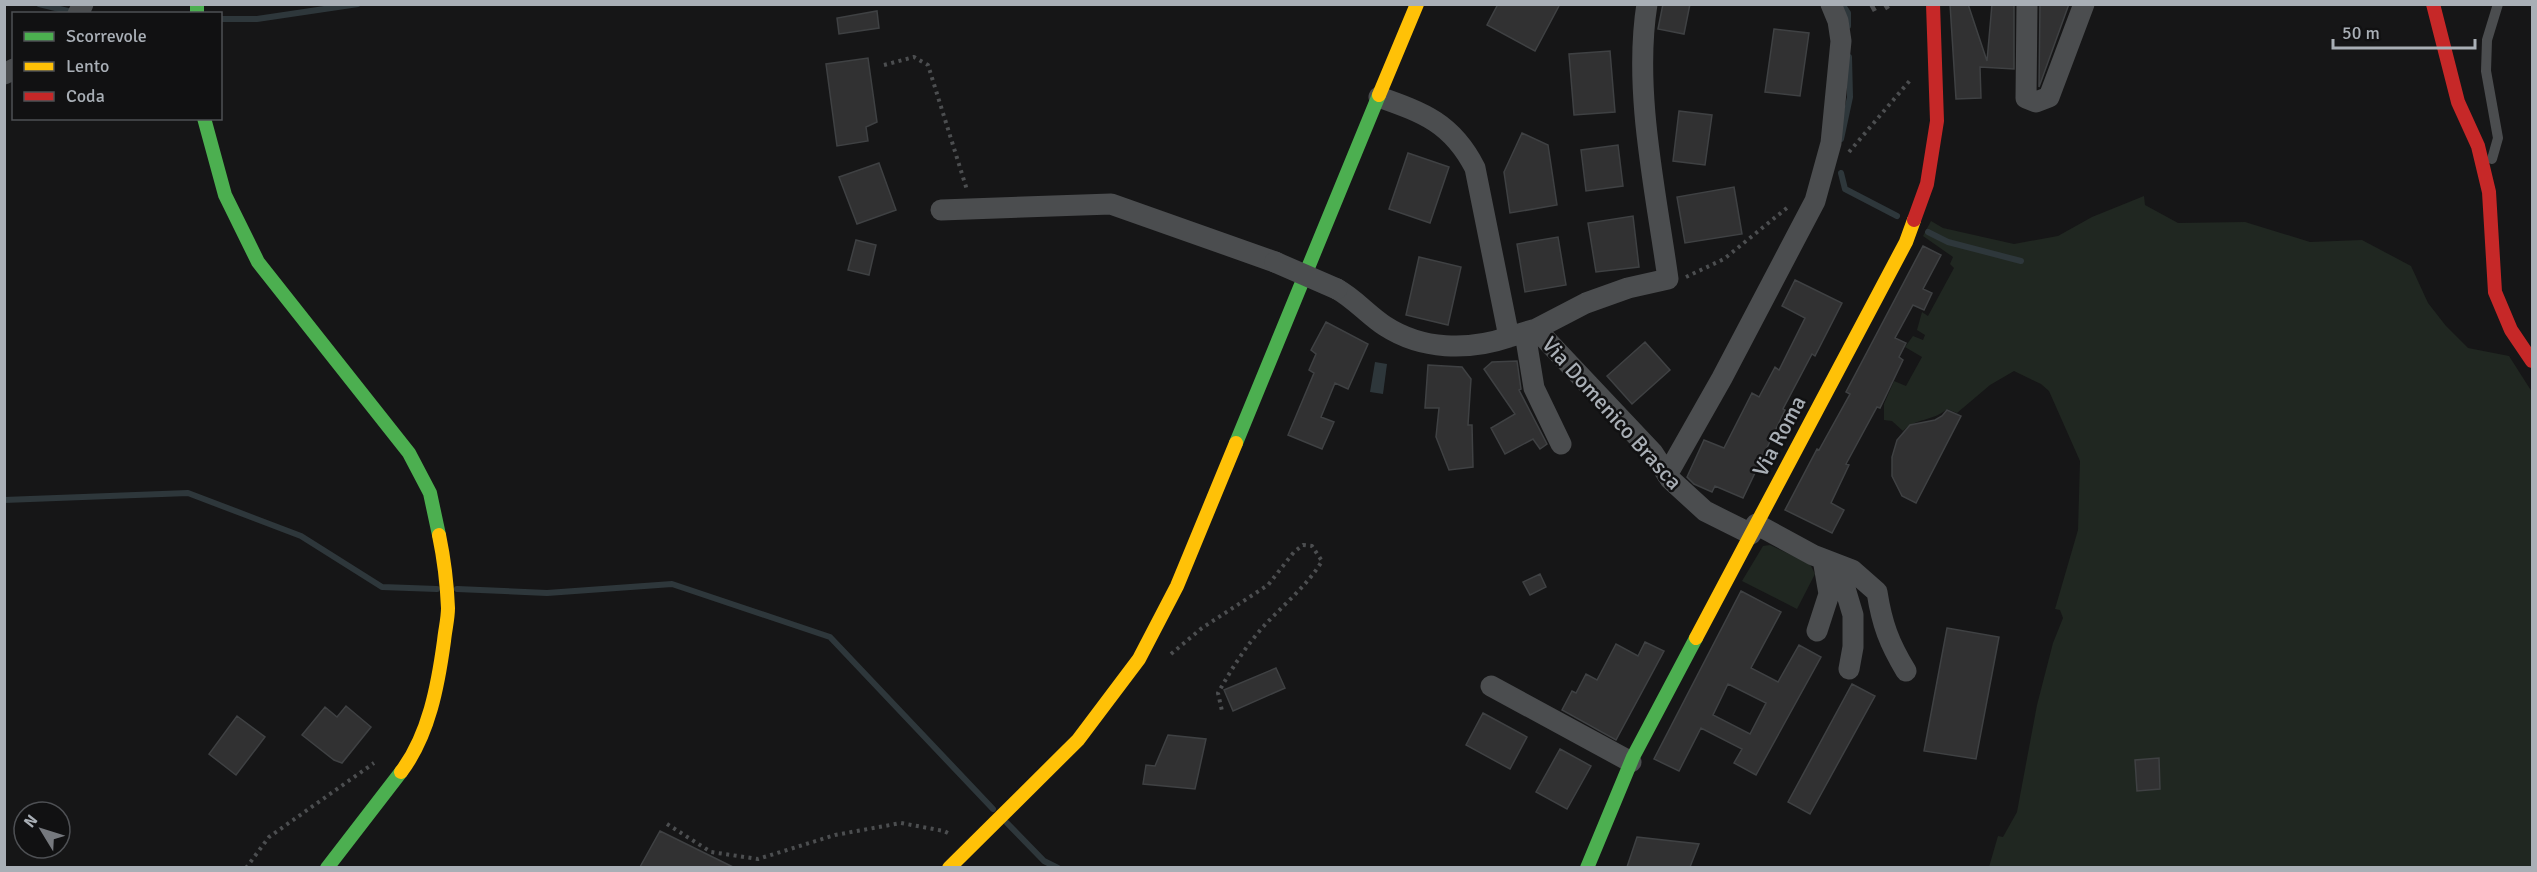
<svg xmlns="http://www.w3.org/2000/svg" width="2537" height="872" viewBox="0 0 2537 872" font-family="Signika,sans-serif">
  <style>
    .green { fill: #202721 }
    .water { fill: #2e373b }
    .lines { fill: none; stroke-linecap: round; stroke-linejoin: round }
    .stream { stroke: #2e373b; stroke-width: 6 }
    .building { fill: #313132; stroke: #3f4143; stroke-width: 1.5; fill-rule: evenodd }
    .path { stroke: #4c4e50; stroke-width: 4; stroke-dasharray: 3 4.5; stroke-linecap: butt }
    .lane { stroke: #4b4d4f; stroke-width: 10 }
    .street { stroke: #4b4d4f; stroke-width: 21 }
    .fast { stroke: #4caf50; stroke-width: 14 }
    .slow { stroke: #ffc107; stroke-width: 14 }
    .jam { stroke: #c62828; stroke-width: 14 }
    .rail { stroke: #4c4d4f; stroke-width: 4.5; stroke-dasharray: 8 6; stroke-linecap: butt }
    .street-bridge { stroke: #4b4d4f; stroke-width: 21 }
    .labels { text-anchor: middle; dominant-baseline: central; stroke-width: 5; stroke-linejoin: round; paint-order: stroke }
    .street-label { font-size: 22px; fill: #a9afb6; stroke: #111112 }
  </style>
  <rect width="100%" height="100%" fill="#161617"/>
  <!-- green -->
  <path class="green" d="M2144,196L2145,205L2178,223L2245,222L2310,242L2362,240L2411,266L2428,303L2446,326L2468,348L2509,356L2532,392V867H1989L1998,836L2003,837L2017,812L2037,705L2053,643L2063,618L2060,610L2055,609L2078,530L2080,461L2049,391L2041,384L2014,371L1990,385L1957,413L1947,409C1934,421 1915,418 1903,431L1892,421L1884,420V404L1894,381L1906,386L1922,357L1905,347L1913,336L1923,340L1925,335L1917,330L1922,312L1928,316L1954,268L1950,264L1953,257L1923,236L1931,221L1943,228L2014,244L2058,236L2092,217Z
    M1770,545L1810,564L1815,574L1797,609L1742,581L1763,546Z"/>
  <!-- water -->
  <path class="water" d="M1375,362L1387,364L1383,394L1370,392Z"/>
  <g class="lines">
    <!-- stream -->
    <path class="stream" d="M39,4L76,13
      M1842,4L1848,13V26
      M220,19H257L358,4
      M1841,139L1850,97L1849,57
      M1841,173L1845,189L1897,216
      M1928,232L1948,242L2021,261
      M4,500L188,493L301,536L382,587L437,589
      M457,589L547,593L672,584L830,637L993,809
      M1007,823L1044,861L1058,868"/>
  </g>
  <!-- building -->
  <path class="building" d="M1498,4H1560L1535,51L1487,25Z
    M1663,4H1690L1684,34L1658,29Z
    M1950,4H1968L1987,61L1992,4H2014V69L1980,67L1981,98L1956,99Z
    M2040,4H2069L2039,87Z
    M877,11L879,28L839,34L837,18Z
    M1774,29L1809,33L1800,96L1765,92Z
    M1610,51L1615,112L1574,115L1569,54Z
    M868,58L877,122L866,127L868,141L837,146L826,64Z
    M1679,111L1712,115L1705,165L1673,161Z
    M1522,133L1548,145L1557,205L1510,213L1504,172Z
    M1618,145L1623,186L1586,191L1581,150Z
    M1408,153L1449,167L1430,223L1389,209Z
    M879,163L896,210L857,224L839,177Z
    M1734,187L1742,234L1685,243L1677,197Z
    M1633,216L1639,267L1596,272L1588,223Z
    M1558,237L1566,285L1525,292L1517,244Z
    M856,240L876,245L869,275L848,270Z
    M1923,246L1941,255L1923,289L1932,293L1924,310L1913,305L1895,338L1906,343L1899,357L1903,360L1880,408L1877,407L1846,464L1849,465L1831,503L1844,510L1832,533L1785,510L1817,449L1819,450L1850,394L1846,392Z
    M1419,257L1461,267L1448,325L1406,315Z
    M1795,280L1842,303L1815,356L1812,354L1783,409L1785,410L1743,498L1715,486L1712,492L1694,484L1687,477L1704,440L1724,448L1752,393L1759,397L1775,367L1779,370L1805,318L1782,306Z
    M1326,322L1368,344L1348,389L1335,383L1321,417L1334,422L1322,449L1288,435L1314,373L1309,370L1316,354L1311,350Z
    M1645,342L1670,370L1632,404L1607,376Z
    M1517,361L1521,389L1519,390L1547,444L1540,449L1533,439L1505,454L1491,428L1515,414L1484,369L1492,362Z
    M1428,365L1462,367L1471,379L1468,425H1472L1473,467L1449,470L1436,437L1439,408H1425Z
    M1947,410L1961,416L1916,503L1902,496L1892,476V457L1897,440L1910,425L1935,420L1942,416Z
    M1540,574L1546,587L1530,595L1523,582Z
    M1741,591L1781,612L1751,668L1778,682L1799,645L1821,657L1756,775L1734,763L1742,749L1701,728L1679,771L1654,759ZM1728,684L1766,703L1750,734L1713,715Z
    M1947,628L1999,637L1976,759L1924,751Z
    M1645,642L1664,651L1616,740L1562,710L1572,691L1576,693L1586,674L1597,680L1616,644L1638,656Z
    M1276,668L1285,688L1233,711L1224,690Z
    M1852,684L1875,696L1810,814L1788,802Z
    M346,706L371,727L342,763L334,760L302,735L325,707L337,717Z
    M1483,713L1527,737L1510,769L1466,745Z
    M237,716L265,737L236,775L209,754Z
    M1168,735L1206,739L1195,789L1143,784L1146,765L1155,766Z
    M1560,749L1591,766L1567,809L1536,792Z
    M2159,758L2160,789L2137,791L2135,760Z
    M660,831L733,867H640Z
    M1637,837L1699,844L1690,867H1627Z"/>
  <g class="lines">
    <!-- path -->
    <path class="path" d="M884,65L914,57L928,65L967,190
      M1849,152L1912,78
      M1686,277L1724,259L1788,207
      M1171,654L1202,628L1268,585L1294,552L1303,545L1312,546L1322,561C1307,586 1283,605 1263,627C1245,647 1231,670 1218,693L1222,711
      M667,824L711,852L758,859L835,835L901,823L944,831L948,833
      M246,868L269,837L374,763"/>
    <!-- lane -->
    <path class="lane" d="M2492,159L2498,138L2486,71L2487,40L2498,4"/>
    <!-- street -->
    <path class="street" d="M2027,4L2026,98L2036,102L2049,97L2084,4
      M78,14L83,4
      M4,74L14,69
      M1379,97C1424,113 1452,123 1475,168L1509,337L1536,329L1653,453L1670,479L1705,511L1751,534
      M941,210L1111,204L1275,262
      M1337,289C1355,299 1368,315 1385,326C1422,350 1468,351 1509,337
      M1536,329L1586,303L1628,288L1668,279C1656,192 1633,91 1647,4
      M1525,333L1534,388L1561,444
      M1667,475L1722,378L1815,201L1831,143L1841,41L1838,21L1831,4
      M1756,524L1813,555L1852,570L1877,592C1882,624 1889,643 1906,671
      M1838,565L1853,615V647L1849,669
      M1817,631L1829,594L1823,559
      M1491,686L1631,762"/>
    <!-- fast -->
    <path class="fast" d="M197,4V14
      M204,118L225,195L258,262L409,453L430,493L439,535
      M1236,443L1379,95
      M327,868L401,772
      M1587,868L1633,757L1696,638"/>
    <!-- slow -->
    <path class="slow" d="M1379,95L1417,4
      M1696,638L1906,242L1914,220
      M401,772C429,735 438,685 444,641C445,630 448,619 448,608C447,583 444,559 439,535
      M949,868L1078,740L1139,659L1177,586L1236,443"/>
    <!-- jam -->
    <path class="jam" d="M2433,4L2458,102L2478,146L2489,192L2495,292L2511,330L2532,361
      M1914,220L1927,184L1937,121L1933,4"/>
    <!-- rail -->
    <path class="rail" d="M1871,4L1877,15
      M1885,4L1888,9"/>
    <!-- street-bridge -->
    <path class="street-bridge" d="M1275,262L1337,289"/>
  </g>
  <g class="labels">
    <!-- street labels -->
    <g class="street-label">
      <text transform="translate(1612 413) rotate(48)">Via Domenico Brasca</text>
      <text transform="translate(1779 436) rotate(-62)">Via Roma</text>
    </g>
  </g>
  <!-- border -->
  <rect width="2537" height="872" fill="none" stroke="#a9afb6" stroke-width="12"/>
  <!-- legend -->
  <rect x="12" y="12" width="210" height="108" fill="#111112" stroke="#4e5054" stroke-width="1.5"/>
  <rect x="24" y="32" width="30" height="9" fill="#4caf50" stroke="#4e5054" stroke-width="1.5"/>
  <text x="66" y="42" font-size="18" fill="#a9afb6">Scorrevole</text>
  <rect x="24" y="62" width="30" height="9" fill="#ffc107" stroke="#4e5054" stroke-width="1.5"/>
  <text x="66" y="72" font-size="18" fill="#a9afb6">Lento</text>
  <rect x="24" y="92" width="30" height="9" fill="#c62828" stroke="#4e5054" stroke-width="1.5"/>
  <text x="66" y="102" font-size="18" fill="#a9afb6">Coda</text>
  <!-- north arrow -->
  <g transform="translate(42 830) rotate(308)"><circle r="28" fill="#111112" stroke="#4e5054" stroke-width="1.5"/>
  <path d="M0-4.5L10 22L0 15L-10 22Z" fill="#76797e"/>
  <text y="-9" font-size="16" font-weight="bold" text-anchor="middle" fill="#a9afb6">N</text>
  </g>
  <!-- scale -->
  <path d="M2333 39v9h142v-9" fill="none" stroke="#a9afb6" stroke-width="3"/>
  <text x="2342" y="39" font-size="18" fill="#a9afb6" stroke="#111112" stroke-width="4.5" paint-order="stroke">50 m</text>
</svg>
